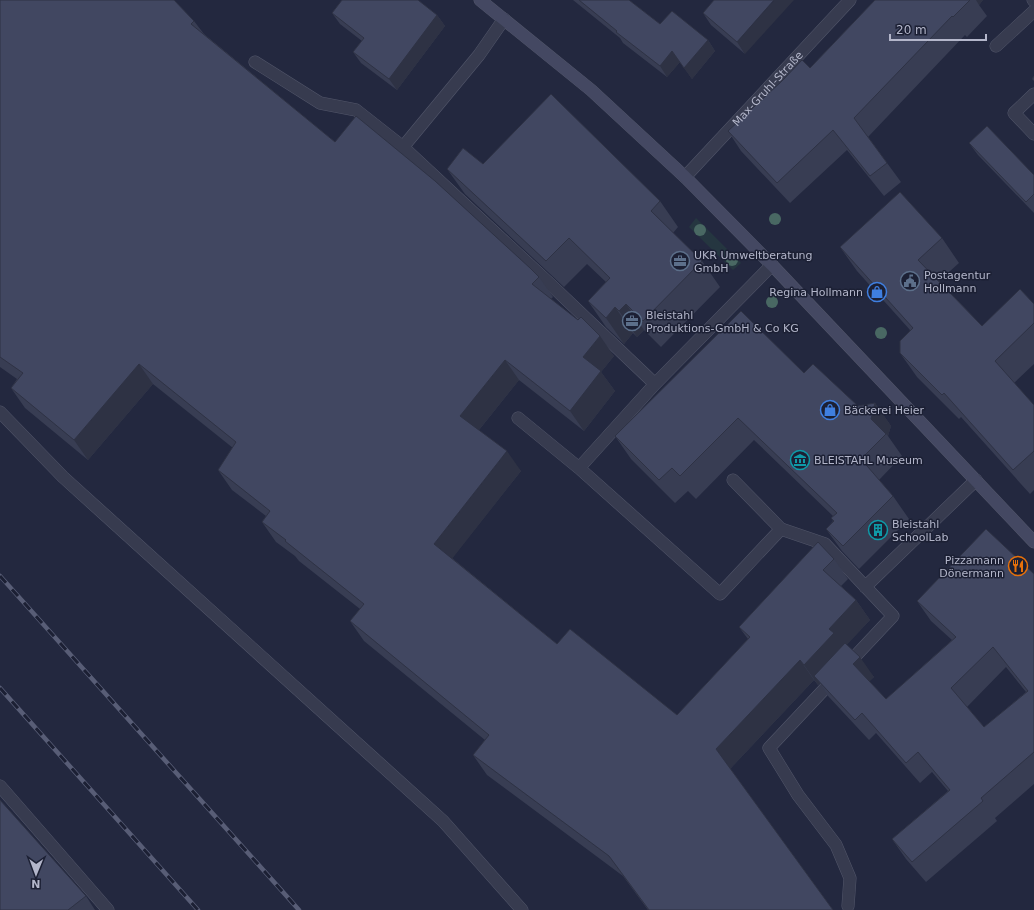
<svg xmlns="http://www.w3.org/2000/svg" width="1034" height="910" viewBox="0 0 1034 910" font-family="'DejaVu Sans',sans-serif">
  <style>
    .green { fill: #253640 }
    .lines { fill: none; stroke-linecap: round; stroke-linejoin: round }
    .lane-casing { stroke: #52566a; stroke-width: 13 }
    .street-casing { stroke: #52566a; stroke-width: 13 }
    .secondary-casing { stroke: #52566a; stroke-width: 13 }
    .lane { stroke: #373b4f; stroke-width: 12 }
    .street { stroke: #373b4f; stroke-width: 12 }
    .secondary { stroke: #444862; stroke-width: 12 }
    .rail-casing { stroke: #585d76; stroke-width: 4.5 }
    .rail { stroke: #1c2034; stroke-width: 3; stroke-dasharray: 9; stroke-linecap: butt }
    .tree { fill: #496863 }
    .wall { fill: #383d53; fill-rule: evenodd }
    .shaded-wall { fill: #2e3244 }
    .building { fill: #414761; stroke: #2e3244; fill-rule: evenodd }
    .labels { text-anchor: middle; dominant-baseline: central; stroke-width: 3; stroke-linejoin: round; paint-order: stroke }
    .street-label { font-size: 11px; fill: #b3b6ca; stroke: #1c2034 }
    .poi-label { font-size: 11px; fill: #b3b6ca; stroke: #1c2034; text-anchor: start }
  </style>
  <rect width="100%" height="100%" fill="#23283f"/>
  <!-- green -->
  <path class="green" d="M696,218L741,263L733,270L689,227Z"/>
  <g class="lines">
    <defs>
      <path id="lane" d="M1033,0L1034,1
        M996,46L1034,11
        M255,62L320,103L356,110L403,147L549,283L655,384
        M1034,94L1014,113L1034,134
        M403,147L479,55L504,19
        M0,412L63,477L443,821L522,910
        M518,418L579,468
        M733,480L781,529L720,594L579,468L655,384L772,265
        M781,529L825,544L893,616L769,748L798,795L836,845L850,878L848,906
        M865,587L976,480
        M0,786L108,910"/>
      <g id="street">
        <path id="s1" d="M685,177L850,0"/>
      </g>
      <path id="secondary" d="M480,0L591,90L685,177L772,265L1034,542"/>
    </defs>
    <!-- lane casing -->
    <use href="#lane" class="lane-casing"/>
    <!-- street casing -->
    <use href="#street" class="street-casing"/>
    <!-- secondary casing -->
    <use href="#secondary" class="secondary-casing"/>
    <!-- lane -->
    <use href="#lane" class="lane"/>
    <!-- street -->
    <use href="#street" class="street"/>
    <!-- secondary -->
    <use href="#secondary" class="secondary"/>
    <defs>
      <path id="rail" d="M0,576L299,910
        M0,688L198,910"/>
    </defs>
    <!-- rail casing -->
    <use href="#rail" class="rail-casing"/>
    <!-- rail -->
    <use href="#rail" class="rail"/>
  </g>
  <!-- trees -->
  <g class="tree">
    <circle cx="775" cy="219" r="6"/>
    <circle cx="700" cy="230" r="6"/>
    <circle cx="732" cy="260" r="6"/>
    <circle cx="772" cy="302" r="6"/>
    <circle cx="881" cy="333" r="6"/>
  </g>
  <!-- wall -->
  <path class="wall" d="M0,0L194,21L204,34L335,142L539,277L553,297L551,299L614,356L601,372L615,391L584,431L519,380L479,430L521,471L452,558L557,644L677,715L748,639L739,627L834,559L848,579L841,586L856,600L870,620L846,645L874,677L869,681L886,699L952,640L931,621L917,601L1034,574V784L995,818L997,821L926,882L906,859L892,839L948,791L932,772L920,783L876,733L869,740L828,696L820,683L818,685L814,680L730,769L833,910H648L623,876L487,775L473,755L485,740L364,641L350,621L360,609L299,561L295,556L276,542L262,522L266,516L232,490L218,470L233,448L153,384L88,460L25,408L11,388L17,379L0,367ZM1006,667L1026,692L984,727L967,707Z
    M573,0H629L660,24L708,40L715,51L692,79L680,62L667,77L623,43L620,38Z
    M714,0L745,54L711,25L703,13Z
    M875,0H983L979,5L987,16L967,37L965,35L868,137L901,182L884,196L847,150L790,203L741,151L728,131L810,68Z
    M332,13L437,15L445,26L397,90L361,63L353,52L362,41L340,24Z
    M969,143L1034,175V213L978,155Z
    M483,164L660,201L678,227L673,233L702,261L720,287L661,347L644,330L637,337L633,333L624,344L606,327L588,301L606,282L587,264L564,287L465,194L447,169Z
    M942,238L959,263L939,281L982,326L1034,304V364L1014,383L1034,405V490L1030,494L961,417L959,419L917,377L900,353L910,330L857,271L840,247Z
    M804,373L858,406L875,403L891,426L888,436L902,456L879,480L893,496L909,519L859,569L842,551L826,529L833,521L831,518L833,516L754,440L696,499L688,491L675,503L631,459L615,436Z
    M86,896L95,910H0Z"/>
  <!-- shaded-wall -->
  <path class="shaded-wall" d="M774,0H794L745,54L737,42Z
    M976,0H983L979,5Z
    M437,15L445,26L397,90L389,79Z
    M708,40L715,51L692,79L684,68Z
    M672,51L680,62L667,77L660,66Z
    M626,304L644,330L637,337L619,311Z
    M615,307L633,333L624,344L606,318Z
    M600,336L614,356L601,372L615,391L584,431L570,411L583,357Z
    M505,360L519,380L474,436L460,416Z
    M139,364L153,384L88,460L74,440Z
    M875,403L891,426L888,436L871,419Z
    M507,451L521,471L448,564L434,544Z
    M856,600L870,620L844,648L814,676L820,683L818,685L804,665L829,629Z
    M860,657L874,677L867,684L853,664Z
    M800,660L814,680L730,769L716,749Z"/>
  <!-- building -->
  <path class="building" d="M0,0H174L194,21L191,24L335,142L356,116L435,181L530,268L539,277L532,284L578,320L581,317L600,336L583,357L601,371L570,411L505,360L460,416L507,451L434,544L557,644L570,629L677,715L750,637L739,627L818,542L834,559L823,570L856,600L829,629L834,633L804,665L800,660L716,749L833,910H649L609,856L473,755L489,735L350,621L364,604L285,541L286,540L262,522L270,511L218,470L236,442L139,364L74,440L11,388L23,373L0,357Z
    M342,0H418L437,15L389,79L353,52L364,38L332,13Z
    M579,0H629L660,24L672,11L708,40L684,68L672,51L660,66L616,32L617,31Z
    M714,0H774L737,42L703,13Z
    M875,0H970L953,17L952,16L854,118L887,163L870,176L833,130L777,183L728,131L782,81L802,60L810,68Z
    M1034,76V81L1032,79Z
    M551,94L660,201L651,211L702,261L643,321L626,304L619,311L615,307L606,318L588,301L610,278L569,238L546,261L447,169L463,148L483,164Z
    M987,126L1034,175V194L1026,202L969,143Z
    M900,192L942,238L918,260L982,326L1020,289L1034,304V323L995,361L1034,405V451L1013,470L944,393L942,395L900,353V341L913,328L840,247Z
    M741,311L804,373L813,364L858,406L875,403L871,419L886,434L861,459L893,496L843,546L826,529L834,521L831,518L837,513L738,418L680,476L672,468L659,480L615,436Z
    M986,529L1034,574V752L981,798L983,801L912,862L892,839L950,790L918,752L906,763L862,713L855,720L814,676L845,643L860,657L853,664L886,699L956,637L917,601ZM993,647L1028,691L984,727L951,688Z
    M0,800L86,896L68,910H0Z"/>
  <!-- icons -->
  <defs>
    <symbol id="office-ring" viewBox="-11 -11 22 22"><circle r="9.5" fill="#1c2034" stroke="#5c6f8a" stroke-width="1.5"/><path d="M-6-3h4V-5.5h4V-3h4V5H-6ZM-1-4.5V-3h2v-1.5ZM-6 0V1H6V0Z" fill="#5c6f8a"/></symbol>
    <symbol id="civic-ring" viewBox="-11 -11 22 22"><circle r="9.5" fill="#1c2034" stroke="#5c6f8a" stroke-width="1.5"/><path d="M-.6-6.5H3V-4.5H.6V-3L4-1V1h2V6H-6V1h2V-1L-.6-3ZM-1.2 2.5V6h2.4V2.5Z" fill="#5c6f8a"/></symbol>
    <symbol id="shop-ring" viewBox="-11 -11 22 22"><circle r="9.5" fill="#1c2034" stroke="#3f7fe0" stroke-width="1.5"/><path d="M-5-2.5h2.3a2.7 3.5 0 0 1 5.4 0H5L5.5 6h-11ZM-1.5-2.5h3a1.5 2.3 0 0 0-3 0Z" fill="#3f7fe0"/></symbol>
    <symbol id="museum-ring" viewBox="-11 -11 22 22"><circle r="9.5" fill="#1c2034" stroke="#0f9aa8" stroke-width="1.5"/><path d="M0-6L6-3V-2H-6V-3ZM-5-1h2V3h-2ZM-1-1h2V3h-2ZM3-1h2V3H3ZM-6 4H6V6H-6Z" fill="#0f9aa8"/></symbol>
    <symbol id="building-ring" viewBox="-11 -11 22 22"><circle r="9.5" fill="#1c2034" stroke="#0f9aa8" stroke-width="1.5"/><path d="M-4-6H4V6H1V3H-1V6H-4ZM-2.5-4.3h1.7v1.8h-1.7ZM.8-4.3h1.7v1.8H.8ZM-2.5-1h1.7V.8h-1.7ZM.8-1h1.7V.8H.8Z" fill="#0f9aa8"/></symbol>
    <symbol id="restaurant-ring" viewBox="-11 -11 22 22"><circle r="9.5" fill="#1c2034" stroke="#e8710a" stroke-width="1.5"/><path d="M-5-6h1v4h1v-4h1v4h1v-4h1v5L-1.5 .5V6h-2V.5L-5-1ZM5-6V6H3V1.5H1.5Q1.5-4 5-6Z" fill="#e8710a"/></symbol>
  </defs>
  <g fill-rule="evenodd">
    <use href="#office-ring" x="669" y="250" width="22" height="22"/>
    <use href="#civic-ring" x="899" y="270" width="22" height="22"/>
    <use href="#shop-ring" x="866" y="281" width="22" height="22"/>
    <use href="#office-ring" x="621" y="310" width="22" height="22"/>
    <use href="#shop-ring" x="819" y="399" width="22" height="22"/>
    <use href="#museum-ring" x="789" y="449" width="22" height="22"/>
    <use href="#building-ring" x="867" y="519" width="22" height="22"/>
    <use href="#restaurant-ring" x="1007" y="555" width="22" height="22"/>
  </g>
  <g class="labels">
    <!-- street labels -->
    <g class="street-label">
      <text stroke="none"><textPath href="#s1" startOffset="121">Max-Gruhl-Straße</textPath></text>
    </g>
    <!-- poi labels -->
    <g class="poi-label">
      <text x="694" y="255">UKR Umweltberatung<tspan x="694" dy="13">GmbH</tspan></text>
      <text x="924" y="275">Postagentur<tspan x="924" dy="13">Hollmann</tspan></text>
      <text x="863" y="292" text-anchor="end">Regina Hollmann</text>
      <text x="646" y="315">Bleistahl<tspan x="646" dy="13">Produktions-GmbH &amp; Co KG</tspan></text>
      <text x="844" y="410">Bäckerei Heier</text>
      <text x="814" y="460">BLEISTAHL Museum</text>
      <text x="892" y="524">Bleistahl<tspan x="892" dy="13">SchoolLab</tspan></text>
      <text x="1004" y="560" text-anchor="end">Pizzamann<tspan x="1004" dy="13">Dönermann</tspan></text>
    </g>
  </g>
  <!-- north arrow -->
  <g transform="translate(36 874) rotate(181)" stroke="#1c2034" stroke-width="3" paint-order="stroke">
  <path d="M0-3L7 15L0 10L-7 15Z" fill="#b3b6ca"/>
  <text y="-6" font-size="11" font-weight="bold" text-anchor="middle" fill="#b3b6ca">N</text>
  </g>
  <!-- scale -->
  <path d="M890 34v6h96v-6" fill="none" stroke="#b3b6ca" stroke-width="2"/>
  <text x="896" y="34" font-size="12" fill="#b3b6ca" stroke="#1c2034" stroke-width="3" paint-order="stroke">20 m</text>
</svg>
